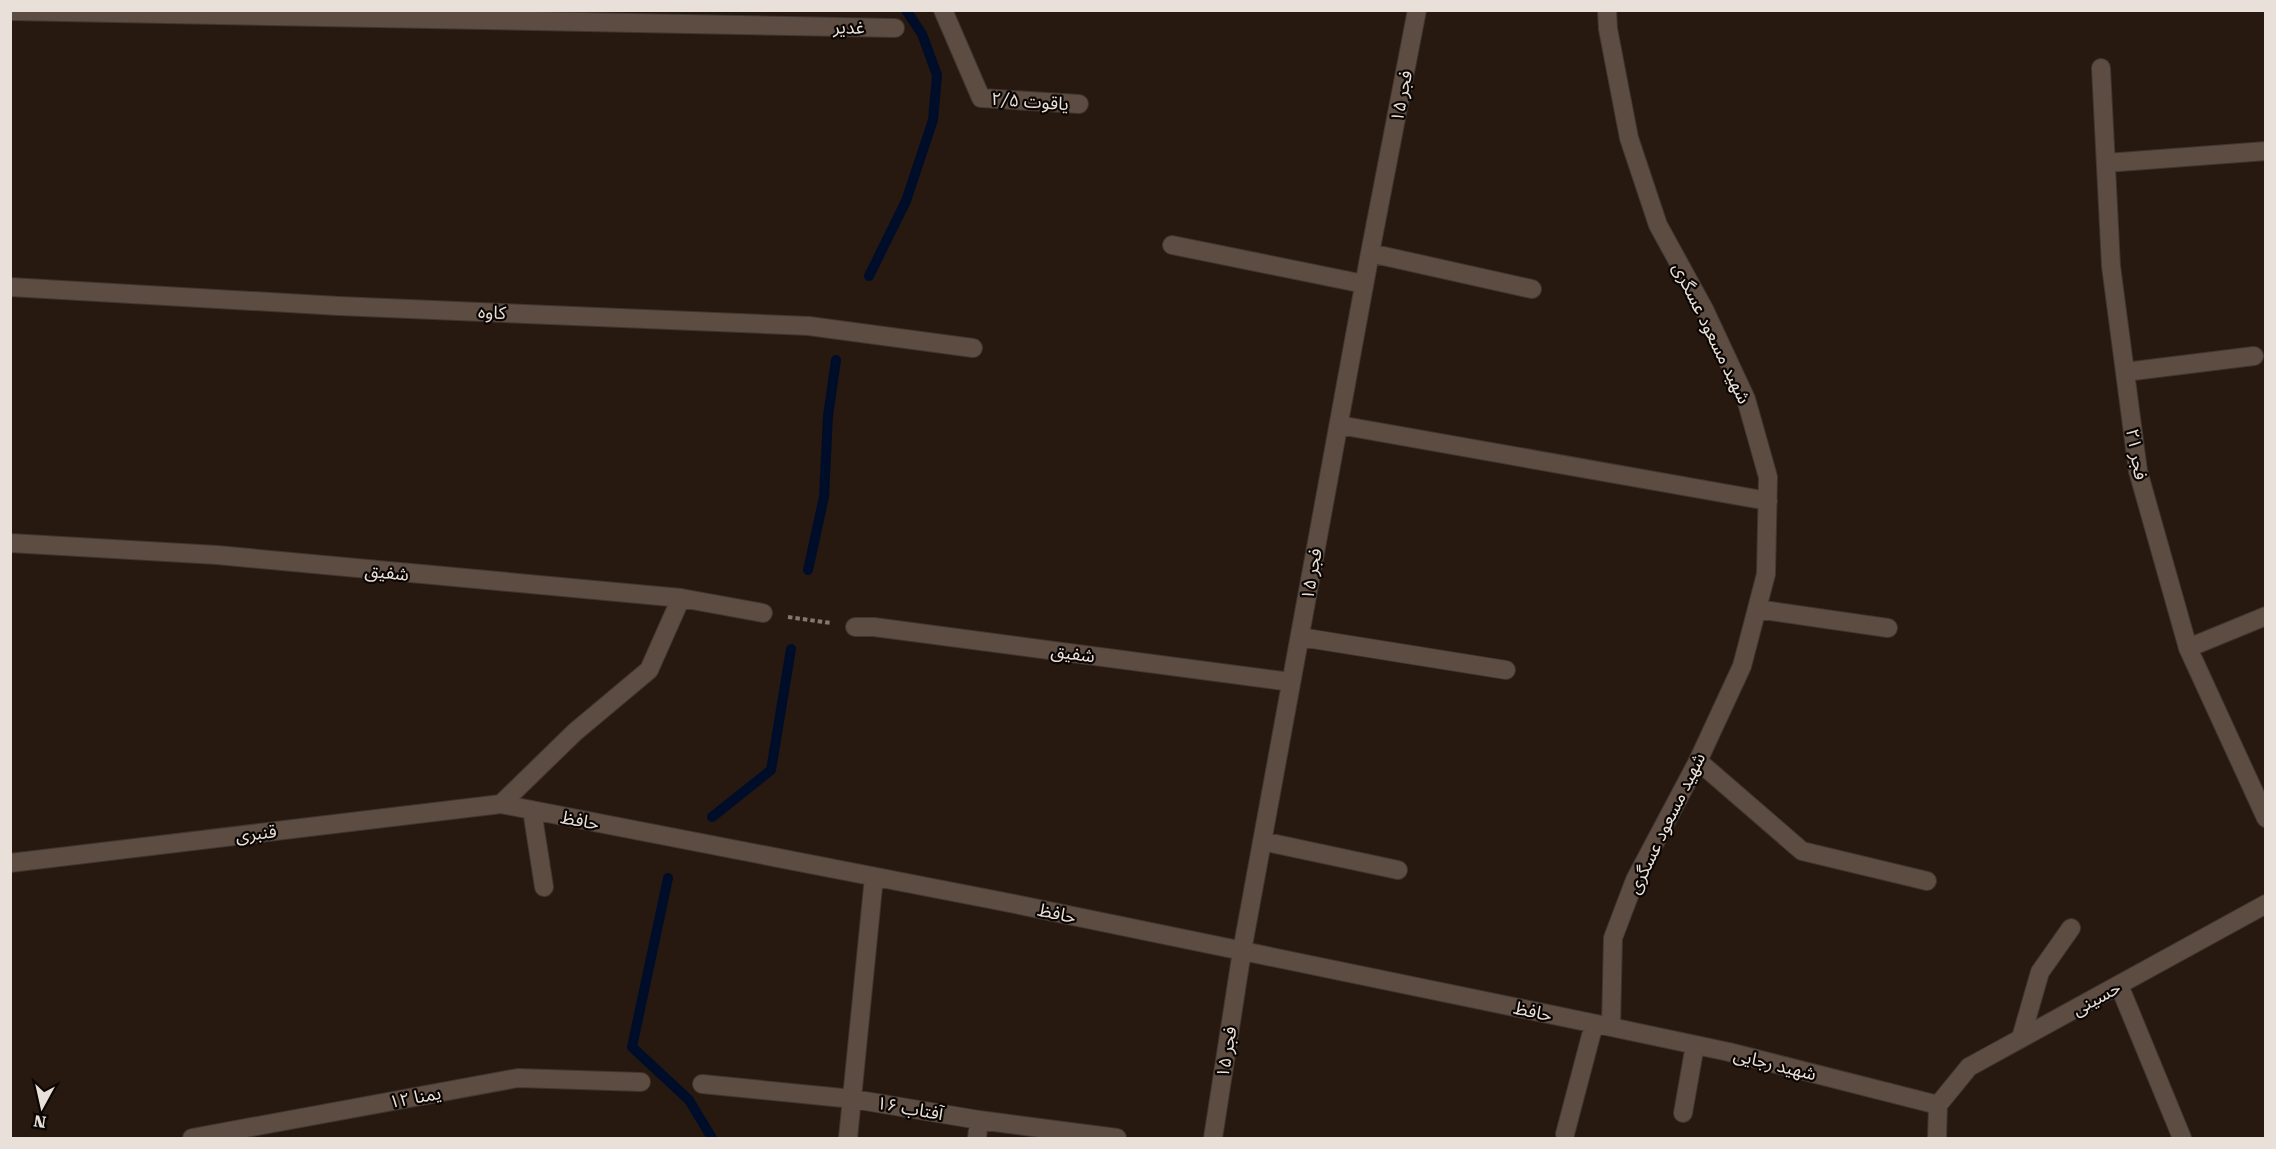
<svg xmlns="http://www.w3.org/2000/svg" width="2276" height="1149" viewBox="0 0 2276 1149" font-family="'Roboto Serif','Noto Sans Arabic',serif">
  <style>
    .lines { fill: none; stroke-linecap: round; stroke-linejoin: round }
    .stream { stroke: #000d29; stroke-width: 10 }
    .street-casing { stroke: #3f3531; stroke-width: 20 }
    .path { stroke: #83776f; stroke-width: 4; stroke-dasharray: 4.5 3; stroke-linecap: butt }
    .street { stroke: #5c4c41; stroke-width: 18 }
    .labels { text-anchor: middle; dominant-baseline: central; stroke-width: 4.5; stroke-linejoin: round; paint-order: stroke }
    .street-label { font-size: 18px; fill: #eae0da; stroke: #0b0603 }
  </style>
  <rect width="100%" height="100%" fill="#271910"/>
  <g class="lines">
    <!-- stream -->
    <path class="stream" d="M869,276L906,201L933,120L937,75L922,34L906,10
      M808,570L824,497L828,416L836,360
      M712,817L771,770L791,649
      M668,878L632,1047L689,1100L712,1138"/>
    <defs>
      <path id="street" d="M943,10L981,98L1079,104
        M1607,10L1608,29L1629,138L1658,225L1704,309L1746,399L1768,477L1766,574L1742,666L1698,761L1635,880L1613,938L1611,1027
        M10,11L895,28
        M2101,68L2111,266L2138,471L2188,648L2266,818
        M2106,163L2266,151
        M1172,245L1364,284
        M1370,253L1532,289
        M10,287L339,306L809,326L973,348
        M2125,372L2254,356
        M1339,425L1768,501
        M10,543L217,555L681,598L763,613
        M1757,609L1888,628
        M855,627H874L1291,682
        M1300,637L1506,670
        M2188,648L2266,616
        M1698,761L1802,851L1927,881
        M501,804L575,732L649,670L681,598
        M532,810L544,887
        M1262,841L1398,870
        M10,863L501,804L1015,904L1611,1027L1729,1052L1938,1105
        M2119,985L2182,1138
        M2021,1038L2040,972L2071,928
        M702,1084L853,1099L979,1120L1117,1138
        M1938,1105L1969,1067L2266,904
        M1683,1113L1695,1045
        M1565,1134L1594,1024
        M192,1138L518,1078L641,1082
        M848,1138L874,877
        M977,1138L979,1120
        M1213,1138L1242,951L1370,253L1417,10
        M1937,1138L1938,1105"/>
    </defs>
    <!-- street casing -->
    <use href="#street" class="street-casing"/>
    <!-- path -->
    <path class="path" d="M788,617L831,623"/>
    <!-- street -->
    <use href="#street" class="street"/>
  </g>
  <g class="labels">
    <!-- street labels -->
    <g class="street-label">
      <text transform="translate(849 27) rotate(1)">غدیر</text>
      <text transform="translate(1401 96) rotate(-79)">فجر ۱۵</text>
      <text transform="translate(1030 101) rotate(4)">یاقوت ۲/۵</text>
      <text transform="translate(492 312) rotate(3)">کاوه</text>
      <text transform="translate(1712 333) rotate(64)">شهید مسعود عسگری</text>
      <text transform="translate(2137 454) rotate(80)">فجر ۲۱</text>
      <text transform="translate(387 572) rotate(6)">شفیق</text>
      <text transform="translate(1311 574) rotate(-80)">فجر ۱۵</text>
      <text transform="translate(1073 653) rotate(8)">شفیق</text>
      <text transform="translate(580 820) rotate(11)">حافظ</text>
      <text transform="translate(1666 823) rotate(-64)">شهید مسعود عسگری</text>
      <text transform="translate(256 833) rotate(-7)">قنبری</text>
      <text transform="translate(1057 913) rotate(12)">حافظ</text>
      <text transform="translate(2096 998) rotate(-29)">حسینی</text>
      <text transform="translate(1533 1011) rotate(12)">حافظ</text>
      <text transform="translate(1226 1052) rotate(-81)">فجر ۱۵</text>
      <text transform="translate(1775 1064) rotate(14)">شهید رجایی</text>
      <text transform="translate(415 1097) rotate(-11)">یمنا ۱۲</text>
      <text transform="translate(910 1108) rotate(10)">آفتاب ۱۶</text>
    </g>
  </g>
  <!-- border -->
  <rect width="2276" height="1149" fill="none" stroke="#eae0da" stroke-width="24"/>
  <!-- north arrow -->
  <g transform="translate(42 1107) rotate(188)" stroke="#0b0603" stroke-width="4.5" paint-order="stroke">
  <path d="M0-4.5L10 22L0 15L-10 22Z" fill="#eae0da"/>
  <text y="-9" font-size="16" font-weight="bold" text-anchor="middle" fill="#eae0da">N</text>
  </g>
</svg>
